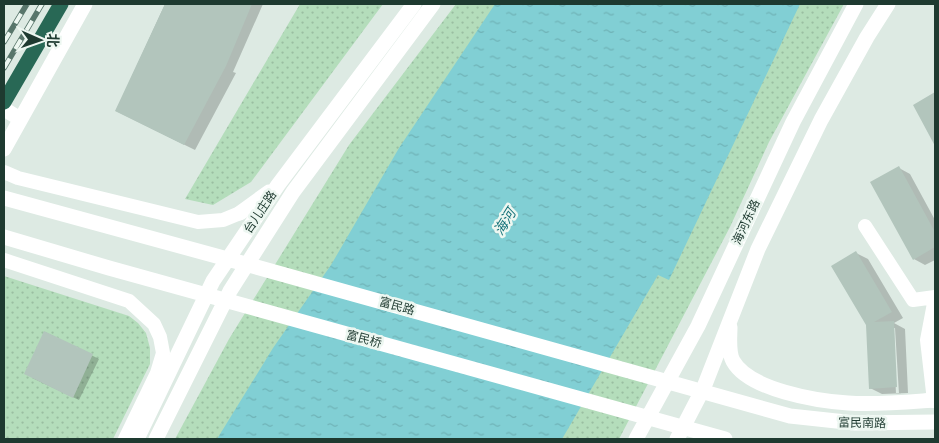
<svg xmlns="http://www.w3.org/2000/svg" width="939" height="443" viewBox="0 0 939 443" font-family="'Nunito Sans','Noto Sans SC',sans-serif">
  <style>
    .park { fill: url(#park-dots) }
    .water { fill: url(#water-ripples) }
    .shadow { fill: #0003; fill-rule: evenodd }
    .building { fill: #b2c5bc }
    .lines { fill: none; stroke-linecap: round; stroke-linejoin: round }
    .street { stroke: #fff; stroke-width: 14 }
    .secondary { stroke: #fff; stroke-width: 15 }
    .highway { stroke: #286855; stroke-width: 15 }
    .rail-casing { stroke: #58766b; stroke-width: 5.5 }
    .rail { stroke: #edf7f1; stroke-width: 4; stroke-dasharray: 11; stroke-linecap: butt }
    .labels { text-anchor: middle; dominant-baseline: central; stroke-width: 5; stroke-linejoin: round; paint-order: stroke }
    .street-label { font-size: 12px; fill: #1e3a30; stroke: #edf7f1 }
    .water-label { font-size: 14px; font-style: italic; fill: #157279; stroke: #edf7f1 }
  </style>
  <defs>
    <pattern id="park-dots" width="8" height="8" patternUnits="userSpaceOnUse" patternTransform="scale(1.25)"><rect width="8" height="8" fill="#b4ddbb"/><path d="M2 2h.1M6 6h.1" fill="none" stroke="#9abea1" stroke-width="1.8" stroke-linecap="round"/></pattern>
    <pattern id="water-ripples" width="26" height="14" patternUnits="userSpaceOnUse" patternTransform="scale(1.25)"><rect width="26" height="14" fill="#81cfd4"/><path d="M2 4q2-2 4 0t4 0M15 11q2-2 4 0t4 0" fill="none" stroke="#6fb2b6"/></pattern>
  </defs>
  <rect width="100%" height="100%" fill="#ddeae3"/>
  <!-- park -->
  <path class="park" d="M300,4H383L251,182L213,205L185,199Z
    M456,4H844L769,142L730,227L619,439H175L229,339L349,145Z
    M4,276L129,316L138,323L146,333L150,348V364L113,439H4Z"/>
  <!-- water -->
  <path class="water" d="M495,4H800L669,280L658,275L562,439H217L273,348L331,265L399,148Z"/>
  <!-- shadow -->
  <path class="shadow" d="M165,4H263L233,72L236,73L195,150L116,111Z
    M899,168L910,174L935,220V260L925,265L914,259Z
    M856,253L868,259L903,318L894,323L905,329L908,393L882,394L870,388L867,325ZM893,328H895L899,394H896Z
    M45,332L99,359L79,400L32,378Z"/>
  <!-- building -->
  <path class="building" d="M165,4H252L226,66L184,145L115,111Z
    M935,92V146L913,105Z
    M899,166L935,232V247L913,260L870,182Z
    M856,251L892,312L874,322L894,321L897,387L869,389L866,325L831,266Z
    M44,331L93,354L73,398L24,374Z"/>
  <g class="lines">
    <!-- street -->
    <path class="street" d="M4,172L18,178L198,222L223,220L240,213
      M865,226L913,300L935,297
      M4,260L129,301L154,324L160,337L163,353L157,373L125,439
      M934,401L927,340L935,298"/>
    <!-- secondary -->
    <path class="secondary" d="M4,109L20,119
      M4,149L85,4
      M4,198L242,263L790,416L855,423L935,422
      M240,213L269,192
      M4,237L109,268L725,439
      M730,327C730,337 728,352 733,361C749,390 817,401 848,403C876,405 907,402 935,400
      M137,439L213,281L278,185L414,4
      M156,439L230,291L293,192L433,4
      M636,439L698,326L793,122L856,4
      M677,439L704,387L758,249L821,120L867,37L888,4"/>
    <!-- highway -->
    <path class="highway" d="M4,102L61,4"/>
    <defs>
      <path id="rail" d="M4,42L27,4
        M4,68L42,4"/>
    </defs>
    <!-- rail casing -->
    <use href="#rail" class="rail-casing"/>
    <!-- rail -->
    <use href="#rail" class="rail"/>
  </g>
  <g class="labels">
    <!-- street labels -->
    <g class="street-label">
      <text transform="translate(260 212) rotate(-56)">台儿庄路</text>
      <text transform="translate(746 222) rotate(-65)">海河东路</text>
      <text transform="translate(397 306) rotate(16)">富民路</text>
      <text transform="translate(364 339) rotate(15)">富民桥</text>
      <text transform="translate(862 423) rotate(1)">富民南路</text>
    </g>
    <!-- water labels -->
    <g class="water-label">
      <text transform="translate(505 222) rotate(-58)">海河</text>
    </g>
  </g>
  <!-- border -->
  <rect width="939" height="443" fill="none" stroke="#1e3a30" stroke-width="10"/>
  <!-- north arrow -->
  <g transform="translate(40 40) rotate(92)" stroke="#edf7f1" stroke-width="4" paint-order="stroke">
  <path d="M0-4L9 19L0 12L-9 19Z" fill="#1e3a30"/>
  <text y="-8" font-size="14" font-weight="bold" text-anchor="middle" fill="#1e3a30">北</text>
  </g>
</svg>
